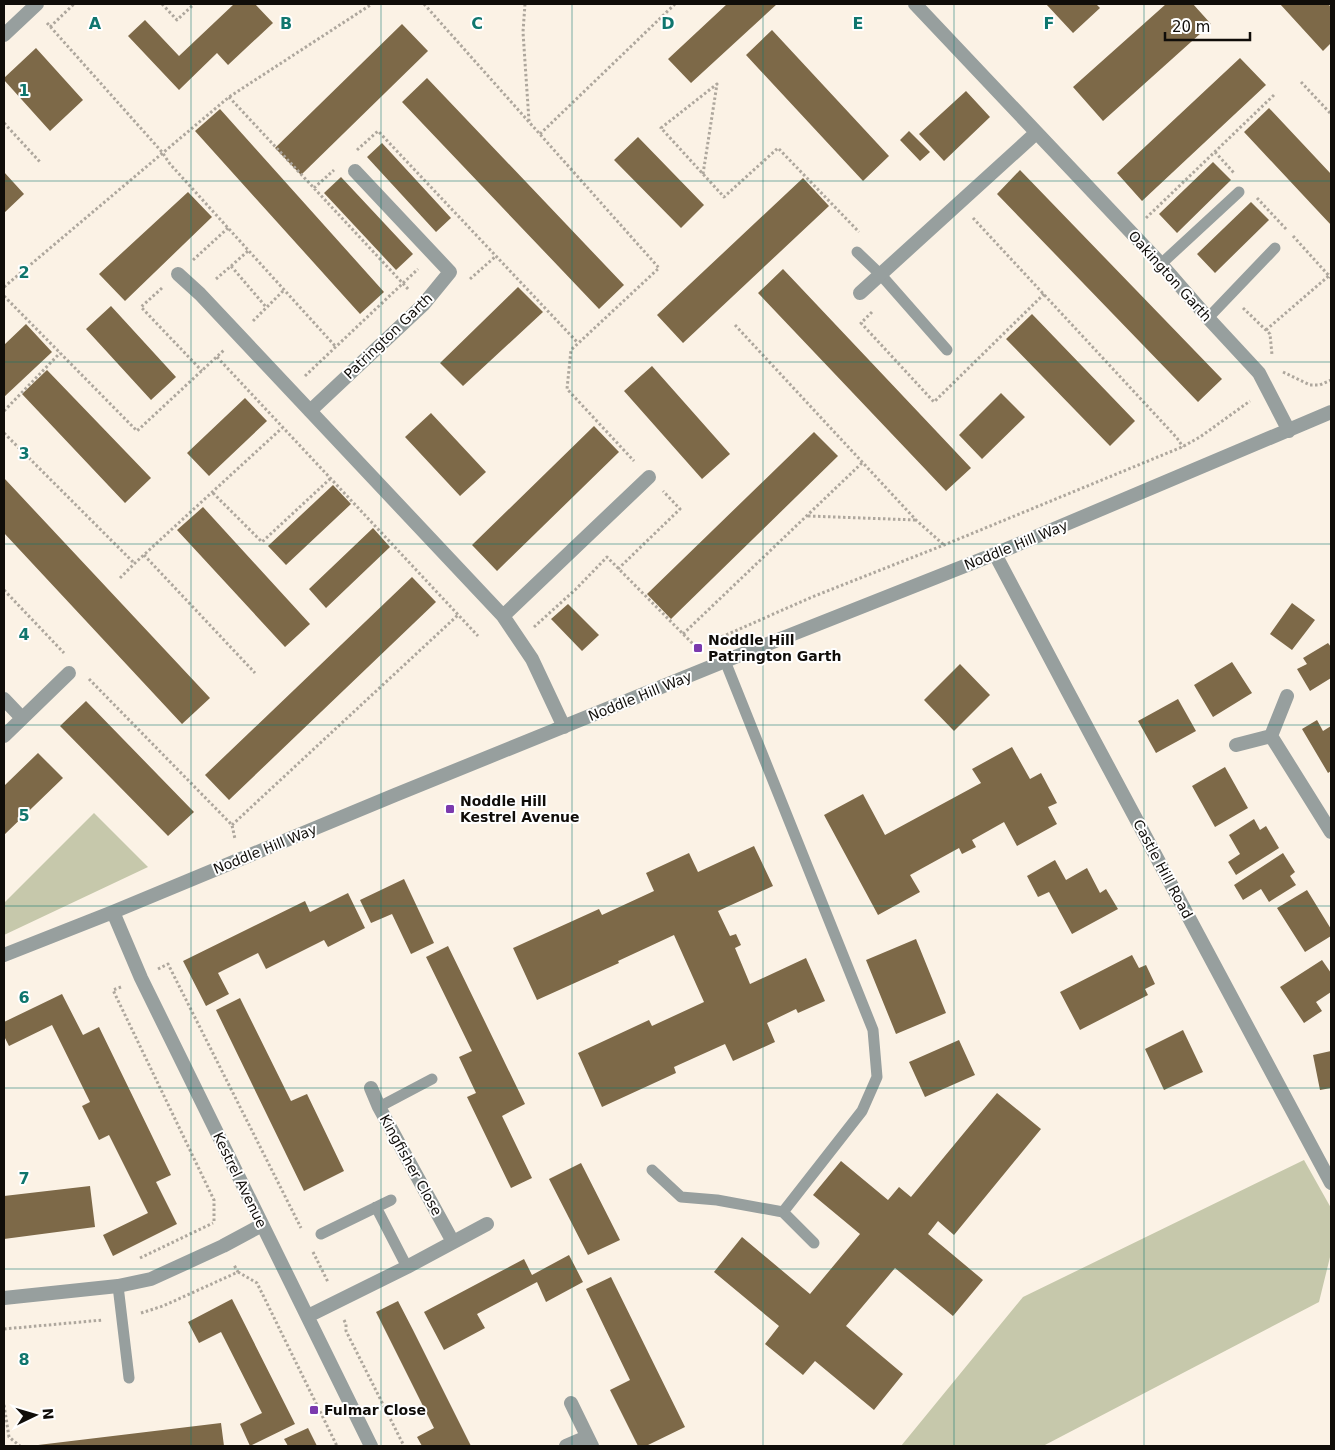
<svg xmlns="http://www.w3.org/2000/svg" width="1335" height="1450" viewBox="0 0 1335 1450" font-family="'DejaVu Sans',sans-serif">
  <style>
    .green { fill: #c6c8ab }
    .building { fill: #7d6948 }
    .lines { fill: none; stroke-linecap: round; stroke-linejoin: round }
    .path { stroke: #aea79d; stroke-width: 3; stroke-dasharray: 2.5 2.5; stroke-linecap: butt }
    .service { stroke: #979f9e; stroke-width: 11 }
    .minor { stroke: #979f9e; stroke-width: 14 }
    .grid { fill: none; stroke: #0f766e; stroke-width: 1; stroke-opacity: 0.55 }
    .poi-dot { fill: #7b3aae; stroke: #fff; stroke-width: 2 }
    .labels { text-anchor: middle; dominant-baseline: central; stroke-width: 4; stroke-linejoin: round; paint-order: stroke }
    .street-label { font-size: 14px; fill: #100d09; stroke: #fff }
    .poi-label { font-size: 14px; font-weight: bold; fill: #100d09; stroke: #fff; text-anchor: start }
    .grid-label { font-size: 16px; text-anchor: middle; font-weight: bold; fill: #0f766e; stroke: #fff; stroke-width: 4; stroke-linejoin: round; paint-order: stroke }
  </style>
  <rect width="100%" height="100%" fill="#fbf2e5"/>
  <!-- green -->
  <path class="green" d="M94,813L148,867L4,935V903Z
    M1304,1160L1331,1208V1253L1319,1302L1043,1446H901L1023,1297Z"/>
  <!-- building -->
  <path class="building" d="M234,4H255L273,23L228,65L217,53L179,90L128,36L145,20L179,56Z
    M727,4H777L691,83L668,59Z
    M1046,4H1096L1100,8L1073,33Z
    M1166,4H1193L1211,24L1103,121L1073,87Z
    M1280,4H1328L1331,7V43L1323,51Z
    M402,24L428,51L301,175L275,148Z
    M772,30L889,156L863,181L746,55Z
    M36,48L83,100L50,131L4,80V78Z
    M1240,58L1266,85L1142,201L1117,173Z
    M427,78L624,285L599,309L402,102Z
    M966,91L990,117L944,161L919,134Z
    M1269,108L1331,174V225L1244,132Z
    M220,109L384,292L360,314L195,131Z
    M909,131L930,152L920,161L900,140Z
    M638,137L704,205L681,228L614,160Z
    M382,143L451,218L436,232L367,157Z
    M1213,162L1231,180L1177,233L1159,214Z
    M1020,170L1222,379L1198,402L997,194Z
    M4,172L24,194L4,213Z
    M341,177L413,254L396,270L324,193Z
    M803,178L829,206L683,343L657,315Z
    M188,192L212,217L125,301L99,274Z
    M1251,202L1269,220L1215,273L1197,254Z
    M783,269L971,468L946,491L758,293Z
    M518,287L543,312L463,386L440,363Z
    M111,306L176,377L151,400L86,329Z
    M1032,314L1135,421L1110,446L1006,339Z
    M26,324L52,352L4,397V345Z
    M652,366L730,454L702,479L624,391Z
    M47,370L151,478L125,503L22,394Z
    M1001,393L1025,417L982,459L959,435Z
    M245,398L267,421L209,476L187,453Z
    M431,413L486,472L460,496L405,437Z
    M594,426L619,452L497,571L472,545Z
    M814,432L838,456L671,619L647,594Z
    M4,478L210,698L182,724L4,533Z
    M333,485L351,504L286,565L268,546Z
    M203,507L310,624L285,647L177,530Z
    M373,528L390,547L326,608L309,589Z
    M412,577L436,602L229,800L205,775Z
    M1292,603L1315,620L1292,650L1270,634Z
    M568,604L599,635L582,651L551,619Z
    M1328,643L1331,647V678L1310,691L1297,669L1307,664L1303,658Z
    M1232,662L1252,693L1213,717L1194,685Z
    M960,664L990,695L954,731L924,700Z
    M1178,699L1196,731L1156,753L1138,721Z
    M86,701L194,812L168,836L60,726Z
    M1317,720L1323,731L1331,726V771L1328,773L1302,729Z
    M1012,747L1030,779L1041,773L1057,803L1048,807L1057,824L1017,846L1004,822L972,840L976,847L962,854L959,848L910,875L920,892L878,915L824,815L863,794L885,835L981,783L972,769Z
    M38,753L63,778L4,835V786Z
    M1225,767L1248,808L1215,827L1192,786Z
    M1254,819L1260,830L1266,826L1279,848L1236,875L1228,862L1240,854L1229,835Z
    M754,846L773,886L718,911L730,936L736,934L741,945L735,948L750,984L806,958L825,1001L798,1013L796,1009L767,1023L775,1042L733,1061L725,1044L674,1067L676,1073L602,1107L578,1053L649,1020L652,1026L704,1002L674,935L618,961L619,963L537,1000L513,948L599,909L602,915L654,891L646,873L689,853L698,872Z
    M1283,853L1295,872L1290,876L1296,885L1269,902L1261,889L1243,900L1234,885Z
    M1055,860L1066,880L1087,868L1100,893L1106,889L1118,909L1072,934L1049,892L1038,897L1027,876Z
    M404,879L434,943L411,954L392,914L371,923L360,900Z
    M1307,890L1331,929V936L1305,952L1277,908Z
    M348,893L365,928L328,947L324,940L266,969L258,953L218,973L229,994L206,1006L183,961L305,901L310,912Z
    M916,939L946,1013L896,1034L866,960Z
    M448,946L525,1104L502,1116L532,1178L511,1188L467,1097L476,1093L459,1057L472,1051L426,957Z
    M1132,955L1139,968L1146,965L1155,984L1145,989L1148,995L1080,1030L1060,992Z
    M1322,960L1331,973V992L1316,1002L1322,1011L1304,1023L1280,987Z
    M62,994L83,1035L99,1027L171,1175L156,1182L177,1224L113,1256L103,1235L148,1213L109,1135L99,1140L82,1106L90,1102L52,1025L9,1046L4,1036V1022Z
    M240,998L291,1101L307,1094L344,1171L304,1191L216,1010Z
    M1183,1030L1203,1072L1164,1090L1145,1049Z
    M959,1040L975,1075L925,1097L909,1062Z
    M1331,1051V1088L1320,1090L1313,1055Z
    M997,1093L1041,1129L954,1235L938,1221L928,1234L983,1280L953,1316L895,1268L846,1326L903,1374L874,1410L815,1361L803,1375L765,1344L779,1326L714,1272L742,1237L810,1294L860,1234L813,1195L841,1161L888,1200L899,1187L911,1197Z
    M581,1163L620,1240L588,1255L549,1179Z
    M90,1186L95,1227L4,1239V1196Z
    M569,1255L583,1282L546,1302L537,1282L477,1314L485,1328L444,1350L424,1312L524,1259L532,1275Z
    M611,1277L685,1427L646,1446H638L610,1390L630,1380L586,1289Z
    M232,1299L295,1424L250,1446L240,1424L262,1413L221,1332L199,1343L188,1322Z
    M398,1301L413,1330L471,1446H422L417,1437L434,1428L376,1312Z
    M221,1423L224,1446H38V1445Z
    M308,1428L317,1446H288L284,1439Z"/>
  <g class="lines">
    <!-- path -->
    <path class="path" d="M162,4L177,20L194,4
      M424,4L659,268L571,350L567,389L634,461
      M525,4L523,32L529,121
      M47,23L162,152L170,164L336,347
      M50,27L74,4
      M1301,82L1331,114
      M229,97L409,290
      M4,123L40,162
      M540,134L675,4
      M357,150L378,131L578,343
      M1215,152L1234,173
      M703,174L717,84L661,128L724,197L778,148L859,232
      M314,188L334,170
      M1257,198L1287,230
      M973,218L1177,438L1183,447
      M1146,218L1274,95
      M1293,236L1331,278
      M193,260L228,228
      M231,266L248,251
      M216,279L231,266L266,307
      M470,279L496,256
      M4,287L229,97L372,4
      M162,288L141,307L202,371
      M4,296L137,431L224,350
      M1243,308L1270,334L1272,355
      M872,312L861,323L934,402L1044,294
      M253,321L284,290
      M735,325L916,520L944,545
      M1266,330L1331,274
      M217,357L478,636
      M1283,372L1310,385H1320L1331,380
      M305,376L418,269
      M4,411L60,353
      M4,433L134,563
      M213,493L262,542L331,478
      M808,516L916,520
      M144,555L255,673
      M618,569L680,509L663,491
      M120,578L135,563L282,428
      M4,590L64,653
      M534,627L576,589L607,557L699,650
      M683,634L863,462
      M717,639L812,597L944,545L1182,447L1200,437L1250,401
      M89,679L232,825L235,839
      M232,825L458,615
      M158,969L168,964L301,1228
      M121,987L113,990L214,1200V1223
      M313,1252L328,1282
      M140,1258L213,1223
      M238,1272L257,1283L337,1446
      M141,1313L163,1306L238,1272L234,1265
      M344,1320L346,1324V1331L404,1446
      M4,1329L103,1320
      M4,1405L9,1437L20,1446"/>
    <!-- service -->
    <path class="service" d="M857,252L881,275L947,350
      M1161,264L1239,192
      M1208,318L1275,248
      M725,661L873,1030L877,1077L862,1111L783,1212
      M379,1107L432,1079
      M652,1170L681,1197L717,1200L783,1212L814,1243
      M376,1207L407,1267
      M321,1234L391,1200
      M118,1286L129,1378"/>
    <!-- minor -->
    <path class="minor" d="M915,4L1161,264L1208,318L1259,373L1289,431
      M4,35L37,4
      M178,274L200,294L503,616L532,659L564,727
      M860,293L1036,133
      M310,411L423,305L450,272L355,171
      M995,554L1067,690L1331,1183
      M503,616L649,477
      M4,699L22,718
      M4,736L69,673
      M1271,736L1331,832
      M1236,745L1271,736L1287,696
      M113,912L141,978L371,1446
      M4,955L113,912L395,795L725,661L995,554L1331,412
      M371,1088L379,1107L453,1242
      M4,1298L118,1286L151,1279L223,1246L262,1225
      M308,1316L407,1267L487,1224
      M571,1403L592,1446
      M566,1446L587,1437"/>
  </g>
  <!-- grid -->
  <path class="grid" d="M191,4V1446M381,4V1446M572,4V1446M763,4V1446M954,4V1446M1144,4V1446M4,181H1331M4,362H1331M4,544H1331M4,725H1331M4,906H1331M4,1088H1331M4,1269H1331"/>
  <!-- markers -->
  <g class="poi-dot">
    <rect x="693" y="643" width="10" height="10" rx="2.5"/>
    <rect x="445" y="804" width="10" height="10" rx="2.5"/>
    <rect x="309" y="1405" width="10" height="10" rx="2.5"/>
  </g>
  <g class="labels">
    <!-- street labels -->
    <g class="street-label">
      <text transform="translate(1170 276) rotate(48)">Oakington Garth</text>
      <text transform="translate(388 336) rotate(-44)">Patrington Garth</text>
      <text transform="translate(1016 545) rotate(-22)">Noddle Hill Way</text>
      <text transform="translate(640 696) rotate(-22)">Noddle Hill Way</text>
      <text transform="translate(265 849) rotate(-22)">Noddle Hill Way</text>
      <text transform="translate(1163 869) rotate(62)">Castle Hill Road</text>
      <text transform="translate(411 1165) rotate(61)">Kingfisher Close</text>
      <text transform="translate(240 1180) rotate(64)">Kestrel Avenue</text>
    </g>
    <!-- poi labels -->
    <g class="poi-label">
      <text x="708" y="640">Noddle Hill<tspan x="708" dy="16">Patrington Garth</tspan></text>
      <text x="460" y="801">Noddle Hill<tspan x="460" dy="16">Kestrel Avenue</tspan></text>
      <text x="324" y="1410">Fulmar Close</text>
    </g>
  </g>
  <g class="grid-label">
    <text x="95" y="29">A</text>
    <text x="286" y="29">B</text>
    <text x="477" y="29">C</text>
    <text x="668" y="29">D</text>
    <text x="858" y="29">E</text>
    <text x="1049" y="29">F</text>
    <text x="24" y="96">1</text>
    <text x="24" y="278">2</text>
    <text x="24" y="459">3</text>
    <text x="24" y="640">4</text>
    <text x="24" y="821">5</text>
    <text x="24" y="1003">6</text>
    <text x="24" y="1184">7</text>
    <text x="24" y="1365">8</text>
  </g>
  <!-- border -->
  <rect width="1335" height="1450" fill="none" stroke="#100d09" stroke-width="10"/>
  <!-- north arrow -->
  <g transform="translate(35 1415) rotate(85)" stroke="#ffffff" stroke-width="4" paint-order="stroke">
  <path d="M0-4L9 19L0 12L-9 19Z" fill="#100d09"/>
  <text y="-8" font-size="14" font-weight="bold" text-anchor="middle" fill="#100d09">N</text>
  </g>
  <!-- scale -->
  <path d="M1165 32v8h85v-8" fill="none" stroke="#100d09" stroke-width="2.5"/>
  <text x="1172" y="32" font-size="15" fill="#100d09" stroke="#ffffff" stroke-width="4" paint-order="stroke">20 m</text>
</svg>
